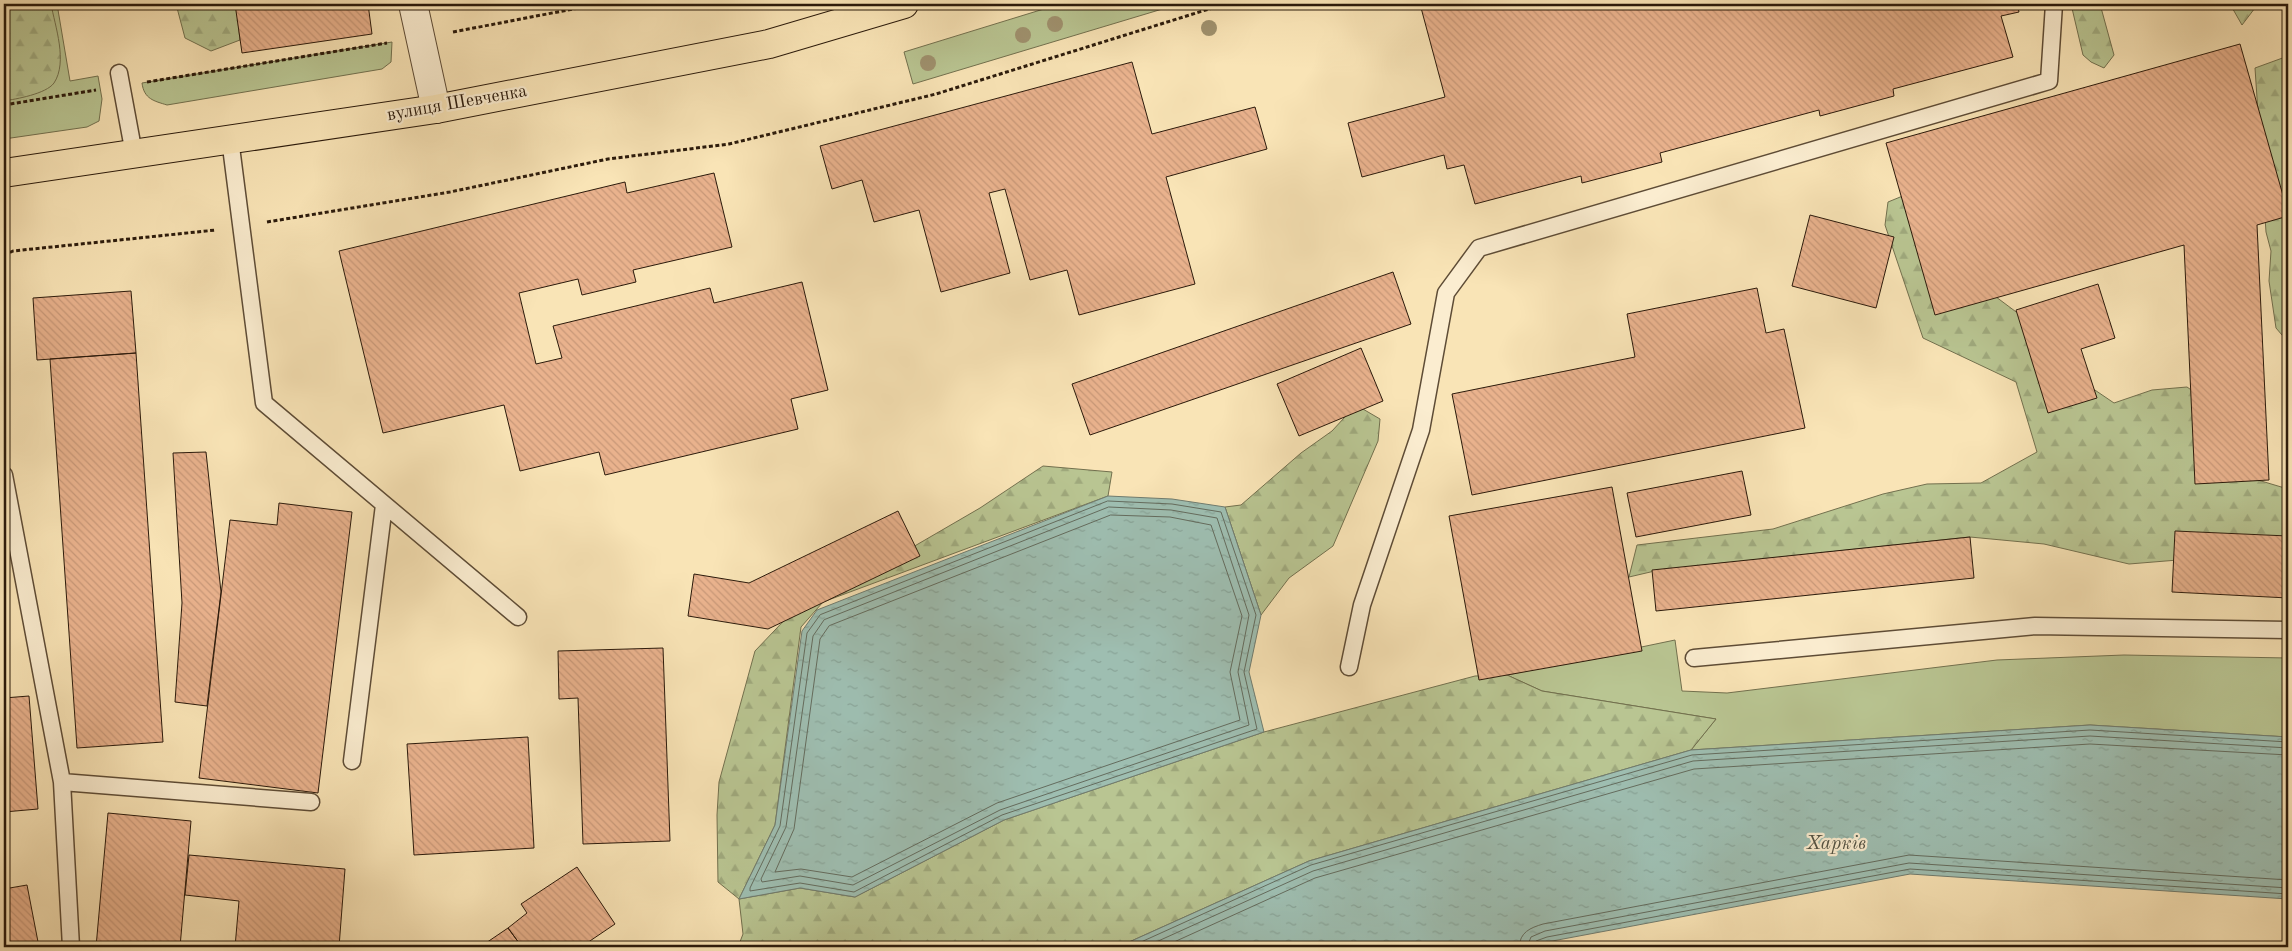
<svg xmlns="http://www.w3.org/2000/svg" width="2292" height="951" viewBox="0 0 2292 951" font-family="'Old Standard TT',serif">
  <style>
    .grass { fill: #b9c592; stroke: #72704e }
    .forest { fill: url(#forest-firs); stroke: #72704e }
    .water { fill: url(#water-ripples); stroke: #707c6f }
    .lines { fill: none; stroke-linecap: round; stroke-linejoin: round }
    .shore { stroke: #646c5e; stroke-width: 1 }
    .building { fill: url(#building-back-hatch); stroke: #2b1a0b }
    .service-casing { stroke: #5e4c36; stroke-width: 19 }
    .minor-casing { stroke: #5e4c36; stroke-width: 30 }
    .primary-casing { stroke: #2b1a0b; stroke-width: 30 }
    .path { stroke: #2b1a0b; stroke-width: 3; stroke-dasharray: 4 2.5; stroke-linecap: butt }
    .service { stroke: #fbedd0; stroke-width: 16 }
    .minor { stroke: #fbedd0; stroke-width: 28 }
    .primary { stroke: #f9e4b6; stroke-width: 28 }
    .tree { fill: #9f916e }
    .labels { text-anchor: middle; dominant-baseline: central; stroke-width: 4.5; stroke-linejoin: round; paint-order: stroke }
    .street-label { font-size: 18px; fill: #2b1a0b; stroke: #fbedd0 }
    .water-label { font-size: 19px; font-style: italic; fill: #535345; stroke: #fbedd0 }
  </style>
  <defs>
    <pattern id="forest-firs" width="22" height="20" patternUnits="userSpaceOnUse" patternTransform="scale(1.25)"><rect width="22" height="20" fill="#b9c592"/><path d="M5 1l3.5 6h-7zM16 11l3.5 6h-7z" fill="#9fa97d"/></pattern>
    <pattern id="water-ripples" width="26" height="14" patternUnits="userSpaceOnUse" patternTransform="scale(1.25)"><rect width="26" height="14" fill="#9ebeb1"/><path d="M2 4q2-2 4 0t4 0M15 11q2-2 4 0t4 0" fill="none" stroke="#88a397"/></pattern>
    <pattern id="building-back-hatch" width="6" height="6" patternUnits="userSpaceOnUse" patternTransform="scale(1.25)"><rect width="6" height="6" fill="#e9b28d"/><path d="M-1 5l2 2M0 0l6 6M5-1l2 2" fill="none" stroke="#c89878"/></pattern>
  </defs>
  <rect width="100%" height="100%" fill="#f9e4b6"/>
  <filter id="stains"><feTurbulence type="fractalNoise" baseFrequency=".004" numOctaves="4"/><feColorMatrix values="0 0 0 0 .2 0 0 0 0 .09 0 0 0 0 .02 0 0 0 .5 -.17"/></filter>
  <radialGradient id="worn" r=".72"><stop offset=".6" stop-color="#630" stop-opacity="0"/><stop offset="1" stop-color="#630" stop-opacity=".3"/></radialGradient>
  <!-- grass -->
  <path class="grass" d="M4,4H57L70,81L98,76L102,99L99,121L87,127L4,139Z
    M1060,4H1179L913,84L904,52Z
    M392,42L391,62L382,69L167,105C154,101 144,99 142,83Z
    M1675,640L1682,691L1727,693L1997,660L2124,655L2288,658V737L2090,725L1691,750L1716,719L1542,691L1507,675Z"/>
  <!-- forest -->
  <path class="forest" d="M4,4H51C55,26 68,62 54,83C46,94 16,99 4,101Z
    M176,4H236L240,40L211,51L185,38Z
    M2071,4H2100L2114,55L2104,68L2091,62L2083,55Z
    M2230,4H2258L2242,25Z
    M2288,56V342L2276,328L2269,281L2271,251L2266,232L2255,68Z
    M1910,193L1968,276L2055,341L2058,365L2114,403L2152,390L2187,387L2210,403L2194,461L2288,489V551L2129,564L2044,544L1970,537L1659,570L1629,577L1637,545L1773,529L1883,494L1927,484L1981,483L2037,452L2016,382L1923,338L1885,225L1888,202Z
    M1356,405L1380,419L1378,441L1333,546L1289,578L1261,615L1225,507L1241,505L1301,453L1332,431Z
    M1043,466L1112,472L1108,496L823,602L801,627L775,825L739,899L800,888L855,897L1004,820L1264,732L1475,676L1507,675L1542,691L1716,719L1691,750L1309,861L1118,947H738L743,934L739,899L718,882L717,815L719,782L755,651L795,609L906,551L980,508Z"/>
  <!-- water -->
  <path class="water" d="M1108,496L1172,499L1225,507L1261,615L1249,672L1264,732L1004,820L855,897L800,888L739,899L775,825L802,631L817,610Z
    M2090,725L2288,737V899L1910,874L1547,942L1531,947H1118L1309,861L1691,750Z"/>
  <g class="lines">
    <!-- shore -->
    <path class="shore" d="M1108,501L1172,504L1221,512L1256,615L1244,672L1257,729L1002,815L854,892L800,883L750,891V888L780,826L807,633L820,615Z
      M1109,507L1171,510L1217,518L1249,615L1238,672L1249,725L1000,810L853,885L800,876L762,882L761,879L786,827L813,636L824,620Z
      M1111,515L1170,517L1211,525L1242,616L1230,672L1240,720L997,803L852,877L801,869L775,872L794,829L820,639L829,626Z
      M1130,947L1311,865L1692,755L2090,730L2288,742
      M1145,947L1313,871L1693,761L2090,736L2288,748
      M1163,947L1315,878L1694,769L2090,744L2288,755
      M1519,947C1520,932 1530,928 1543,924L1909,855L2288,880
      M1527,947L1531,937L1545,931L1909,863L2288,888
      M1533,947L1536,941L1547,937L1910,869L2288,894"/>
  </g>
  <!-- building -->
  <path class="building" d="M235,4H368L372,34L242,53Z
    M1420,4H2017L2019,12L2001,16L2013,57L1893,89L1894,96L1820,116L1819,110L1660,153L1662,162L1582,183L1581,176L1475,204L1464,165L1447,169L1444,155L1362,177L1348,123L1445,97Z
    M2240,44L2288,213V216L2257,225L2269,480L2195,484L2184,245L1935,315L1886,143Z
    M1132,62L1152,134L1255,107L1267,149L1166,177L1195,284L1079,315L1067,270L1030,280L1005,189L989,193L1010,273L941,292L919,210L874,222L862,180L832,189L820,146Z
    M714,173L732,247L633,270L636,282L582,295L578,279L519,293L536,364L562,358L553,326L710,288L714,303L802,282L828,390L791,399L798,429L605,475L599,452L520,471L504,405L383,433L339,251L625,182L627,193Z
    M1810,215L1894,237L1876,308L1792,286Z
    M1393,272L1411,324L1090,435L1072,384Z
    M2098,284L2115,338L2081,349L2097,398L2048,413L2016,310Z
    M1757,288L1766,333L1784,329L1805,428L1472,495L1452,394L1635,357L1627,314Z
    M131,291L136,353L37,360L33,298Z
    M1361,348L1383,401L1299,436L1277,384Z
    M136,353L163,742L77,748L50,359Z
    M206,452L221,592L207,706L175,702L182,603L173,453Z
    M1742,471L1751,515L1636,537L1627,493Z
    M1612,487L1642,651L1479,680L1449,516Z
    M279,503L352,512L318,793L199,778L230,520L277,525Z
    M898,511L920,556L768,629L688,616L694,574L749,583Z
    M2175,531L2288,536V598L2172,592Z
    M1970,537L1974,578L1656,611L1652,570Z
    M663,648L670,841L583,844L578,698L559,699L558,651Z
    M29,696L38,809L4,812V698Z
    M528,737L534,848L414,855L407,744Z
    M108,813L191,821L180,947H96Z
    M189,855L345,869L339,947H235L239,901L185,895Z
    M577,867L615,924L581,947H522L508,928L527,913L521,904Z
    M27,885L39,947H4V889Z
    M508,928L522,947H480Z"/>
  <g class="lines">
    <defs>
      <path id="service" d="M119,73L134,154
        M230,139L264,403L518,617
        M4,475L62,782L311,802
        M1694,658L2035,626L2288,630
        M1349,667L1362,605L1421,430L1446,293L1479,248L2049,81L2054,4
        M352,761L384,505
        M62,782L71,947"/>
      <path id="minor" d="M413,4L436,109"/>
      <path id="primary" d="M4,173L436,109L769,44L904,4"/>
    </defs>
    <!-- service casing -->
    <use href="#service" class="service-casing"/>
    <!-- minor casing -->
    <use href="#minor" class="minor-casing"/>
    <!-- primary casing -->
    <use href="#primary" class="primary-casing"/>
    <!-- path -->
    <path class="path" d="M453,32L599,4
      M147,82L387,43
      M4,105L96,90
      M267,222L450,192L608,159L729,144L936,94L1225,4
      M4,255L13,251L216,230"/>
    <!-- service -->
    <use href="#service" class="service"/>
    <!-- minor -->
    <use href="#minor" class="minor"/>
    <!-- primary -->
    <use href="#primary" class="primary"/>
  </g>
  <!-- trees -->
  <g class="tree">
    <circle cx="1055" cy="24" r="8"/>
    <circle cx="1209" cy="28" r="8"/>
    <circle cx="1023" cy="35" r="8"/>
    <circle cx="928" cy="63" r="8"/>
  </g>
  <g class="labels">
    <!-- street labels -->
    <g class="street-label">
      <text transform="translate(457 103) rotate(-10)">вулиця Шевченка</text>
    </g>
    <!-- water labels -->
    <g class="water-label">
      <text x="1836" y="844">Харків</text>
    </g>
  </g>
  <!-- margin -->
  <rect width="2292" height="951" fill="none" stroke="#f9e4b6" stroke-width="20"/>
  <rect x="5" y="5" width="2282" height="941" fill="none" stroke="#2b1a0b" stroke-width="2.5"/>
  <rect x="10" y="10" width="2272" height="931" fill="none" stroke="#2b1a0b"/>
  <rect width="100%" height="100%" filter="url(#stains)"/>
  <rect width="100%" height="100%" fill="url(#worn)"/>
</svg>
